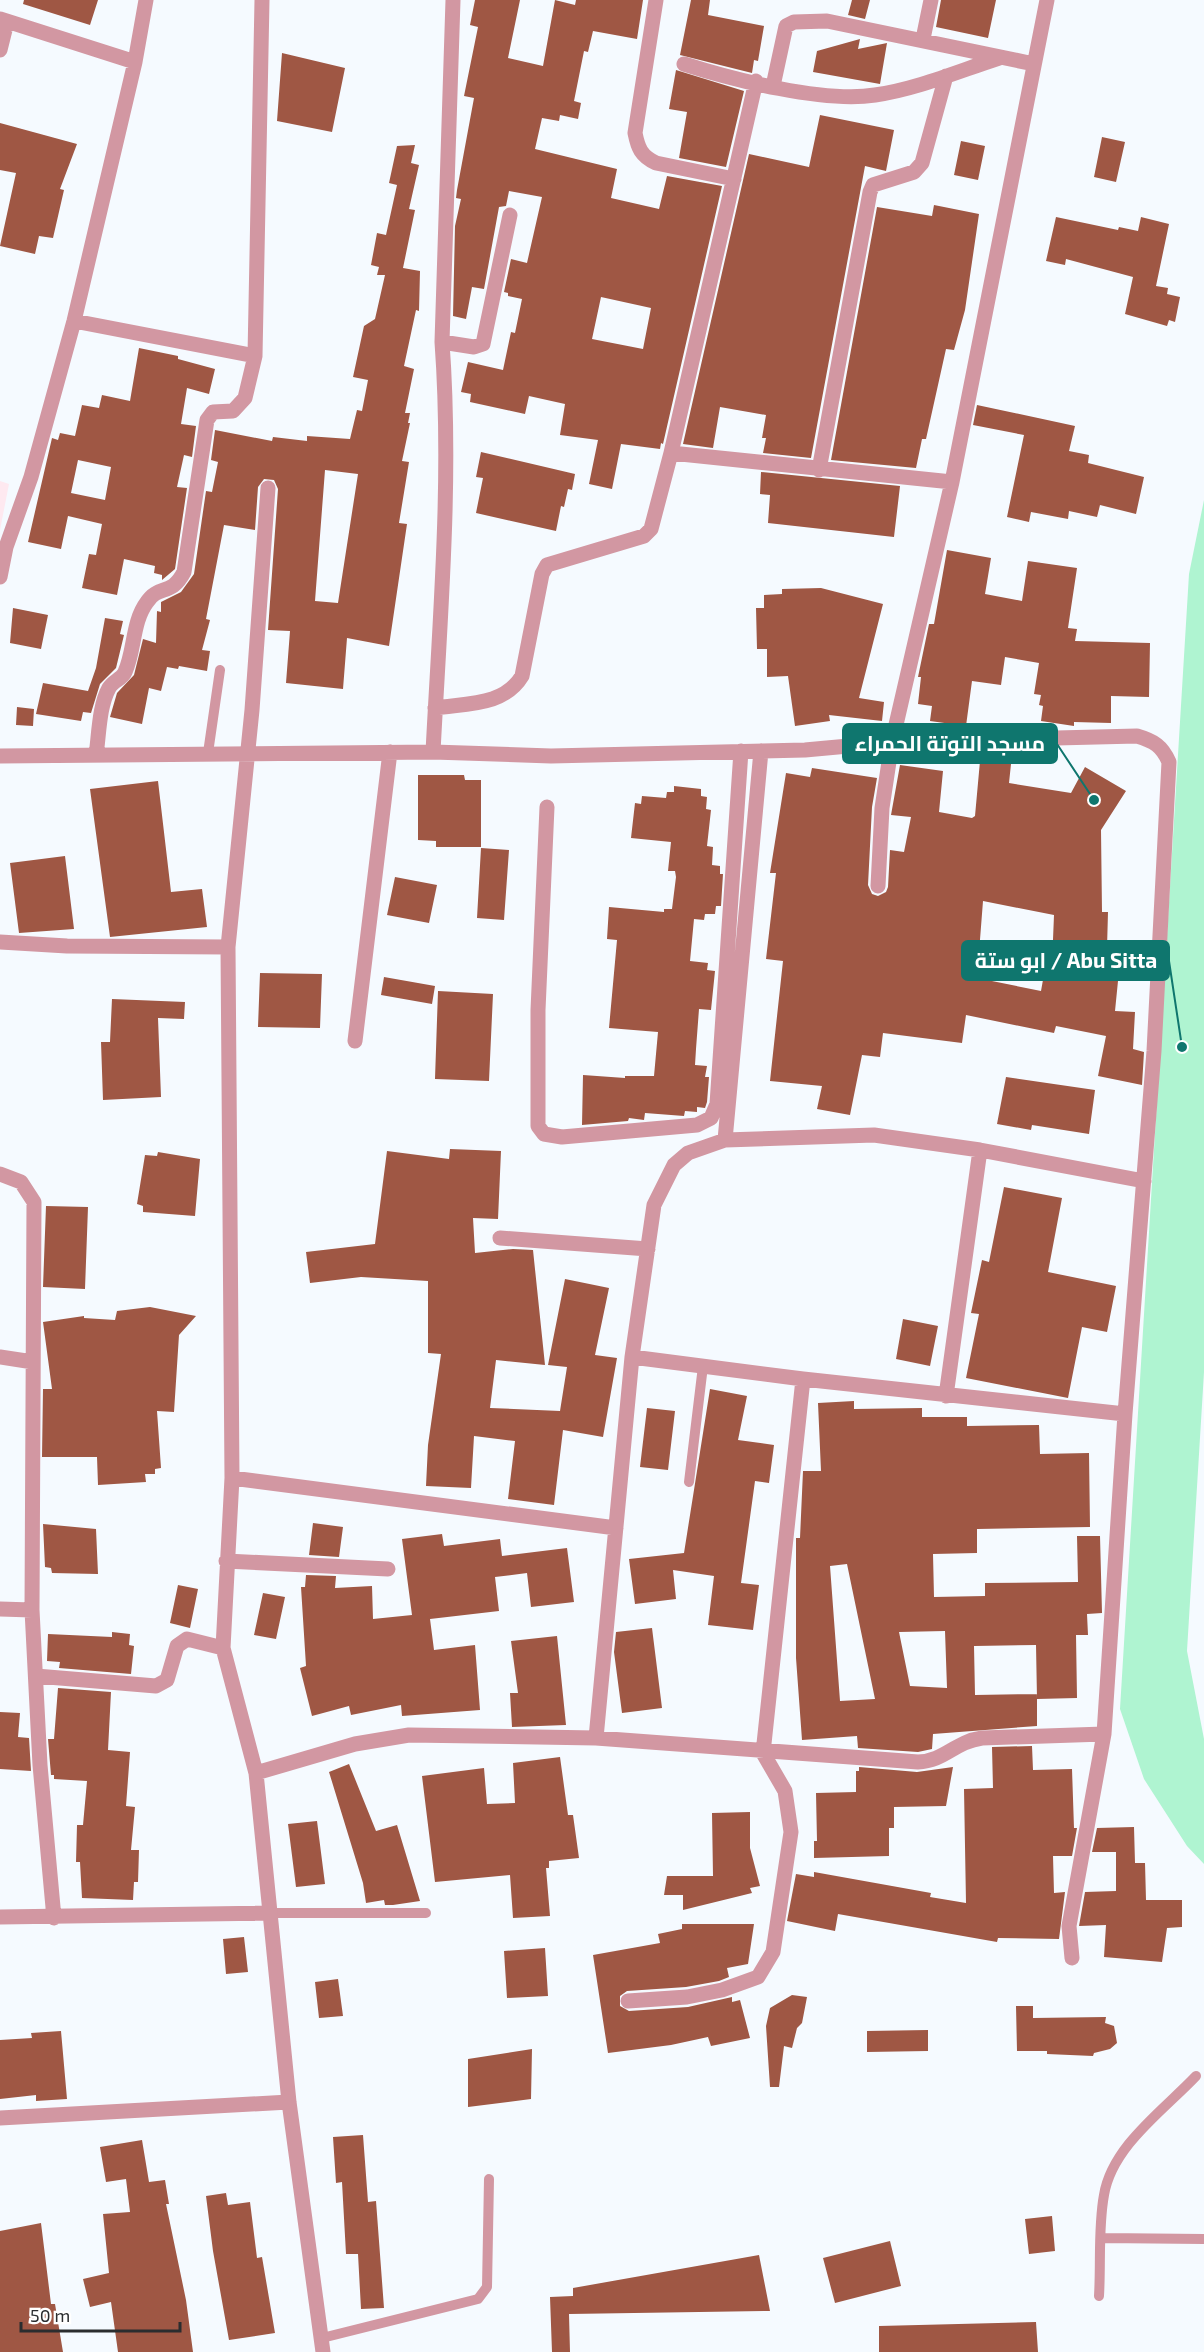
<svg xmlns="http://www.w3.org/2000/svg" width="1204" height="2352" viewBox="0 0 1204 2352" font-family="'Exo 2',Cairo,sans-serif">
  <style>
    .education { fill: #fee9f0 }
    .park { fill: #aff4d1 }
    .building { fill: #9f5744; fill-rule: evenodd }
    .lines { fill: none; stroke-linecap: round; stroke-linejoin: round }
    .lane { stroke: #d297a2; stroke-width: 10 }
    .street { stroke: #d297a2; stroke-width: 15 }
    .leader { fill: none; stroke: #0f766e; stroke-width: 2 }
    .callout-dot { fill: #0f766e; stroke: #fff; stroke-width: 2 }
    .callout { fill: #0f766e; stroke: #0f766e; stroke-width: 2 }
    .callout-label { font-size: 21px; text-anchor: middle; font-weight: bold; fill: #fff }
  </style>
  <rect width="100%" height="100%" fill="#f5faff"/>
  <!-- education -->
  <path class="education" d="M0,481L9,484L0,530Z"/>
  <!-- park -->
  <path class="park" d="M1204,500V1372L1187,1651L1204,1739V1864L1187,1846L1144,1779L1120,1709L1189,574Z"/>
  <!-- building -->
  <path class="building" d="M24,0H98L90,25L23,4Z
    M475,0H520L508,58L543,66L555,0L575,5L576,0H643L637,39L593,31L588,52L584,51L574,101L581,103L578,119L560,115L559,121L542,118L535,149L617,169L611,198L659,209L667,176L722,186L663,444L661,443L660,449L621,444L612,489L589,484L598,440L560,435L565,404L529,396L525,414L470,402L471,394L461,392L468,362L503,370L511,332L515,333L522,299L508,296V293L504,292L511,259L527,263L542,197L509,191L506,206L499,207L484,289L472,287L466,319L453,316L455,226L461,199L456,198L457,190L474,98L464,96L478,27L470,25ZM601,297L651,308L643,349L592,339Z
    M691,0H710L708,15L764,26L758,61L754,60L752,73L680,55Z
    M852,0H870L865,19L848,15Z
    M941,0H996L988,38L936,27Z
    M860,39L858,49L887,43L880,84L813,72L817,51Z
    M282,53L345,68L332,132L277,121Z
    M676,70L744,91L726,167L679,158L687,112L669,109Z
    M820,115L894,130L886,171L865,166L811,458L763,453L766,438H762L766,415L720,407L713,448L683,444L749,154L809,167Z
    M0,123L77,144L60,189L64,190L53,238L39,236L35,254L0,246L16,173L0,170Z
    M1102,137L1125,142L1116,182L1094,177Z
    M961,141L985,146L978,180L954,175Z
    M415,145L411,163L419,165L409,209L415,210L403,268L420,271L419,311L416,310L404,366L414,369L405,413H410L408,423H410L402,461L409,462L399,523L407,524L389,646L347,638L343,689L286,683L290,631L268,630L278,489L274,480L264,479L258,487L255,530L224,525L206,619L210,620L202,650L210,651L207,671L179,666L178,669L167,667L161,691L149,688L142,724L110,717L117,693L134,675L143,639L156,643L157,611L161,612V602L181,592L194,574L206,491L212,492L218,462L211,460L215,430L272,441L273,437L307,441V436L350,439L357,410L362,411L368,380L353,377L364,326L375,319L385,275H377L379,267L371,265L377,233L386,235L397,185L389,183L397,146ZM325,470L358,474L338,603L315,601Z
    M934,205L979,214L965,310L954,350L946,349L926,439H922L916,468L831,460L877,207L932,216Z
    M1056,217L1118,230L1119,227L1138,231L1141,217L1169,224L1156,286L1168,288L1167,294L1180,297L1175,322L1169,320L1167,326L1125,314L1133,277L1066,259L1065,265L1046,261Z
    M139,348L178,356V359L215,369L209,394L187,388L181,424L196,426L192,457L184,455L177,487L187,488L175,569L162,580V575L154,573L155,566L124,559L117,595L82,588L89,554L96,555L102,524L68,516L61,549L28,542L52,438L58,440L60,433L75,436L82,405L99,408L102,395L130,401ZM78,460L111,467L105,500L71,493Z
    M977,405L1075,426L1069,451L1089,455L1088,463L1144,477L1136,514L1100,505L1097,517L1069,511L1068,519L1031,512L1029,522L1007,517L1024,435L973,425Z
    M481,452L575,474L572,490L568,489L564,507L561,506L556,531L476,513L483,478L476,477Z
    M761,472L900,486L894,537L768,523L770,495L760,494Z
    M947,550L991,558L985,594L1022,601L1028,561L1077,568L1068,628L1077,629L1075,641L1150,643L1149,697L1111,696V723L1074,722V726L1041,721L1043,706L1039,705L1041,695L1034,694L1039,663L1005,657L1001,685L972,681L966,726L930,721L932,706L918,704L921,677H918L929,624H934Z
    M821,588L883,604L859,698L884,702L882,721L829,715L830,721L795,726L788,676L767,677V649H757L756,608H764V595L782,594V589Z
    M13,608L48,615L41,649L10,643Z
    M105,618L123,621L120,634L124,635L116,668L100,684L91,713L83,712L81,721L36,714L43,683L88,691L96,668Z
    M17,707L34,709L33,726L16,725Z
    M980,761L1011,764L1009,783L1071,793L1085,767L1126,791L1101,830L1102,912H1108L1107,948L1100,947L1094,979L1118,981L1115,1011L1135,1012L1133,1049L1144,1052L1142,1085L1098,1076L1106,1036L1056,1026L1054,1033L966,1015L962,1043L883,1033L880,1057L862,1055L850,1115L817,1109L822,1086L770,1081L783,961L766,959L776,873H770L786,773L810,777L812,768L877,778L872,807L868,885L872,894L878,896L886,892L888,887L890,850L904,852L911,817L891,815L900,765L943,771L939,812L972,818L975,816ZM983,901L1054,915L1052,964L1046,963L1041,991L977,978Z
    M418,775H464L465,780H481V847H436V841L418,840Z
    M158,781L171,892L202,889L207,927L110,937L90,789Z
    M674,786L701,789V796L707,797L706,809L711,810L707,846L713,847L712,865L720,866V874H723L721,906H716L715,914H705L704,920L694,919L690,961L708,963L707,970L715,971L711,1010L699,1009L696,1049L695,1065L707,1066L705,1077H709L707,1102L705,1108L697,1107V1112L685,1111L684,1116L645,1113L644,1120L629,1118L628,1121L582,1125L583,1075L625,1078V1076H654L658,1032L609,1028L617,940L607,939L609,907L664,912V909H672L676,877L675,871H668L671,842L631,838L635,803L641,804L642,796L666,798L667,792H674Z
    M481,848L509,850L504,920L477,918Z
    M65,856L74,929L19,933L10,863Z
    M395,877L437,885L429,923L387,915Z
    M260,973L322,974L320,1028L258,1027Z
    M384,977L435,986L432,1004L381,995Z
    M438,991L493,994L489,1081L435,1079Z
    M112,999L185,1002L184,1019L158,1018L161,1097L103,1100L101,1042H110Z
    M1006,1077L1095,1090L1089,1134L1032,1125L1031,1130L997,1124Z
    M450,1149L501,1151L498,1219L473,1218L475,1253L513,1249L533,1250L545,1365L496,1360L490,1408L560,1411L567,1367L548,1365L565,1279L609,1288L595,1355L617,1358L603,1437L563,1430L554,1505L508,1499L515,1441L474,1436L471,1488L426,1486L428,1445L441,1354L428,1353V1281L361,1277L310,1283L306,1252L375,1244L387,1151L449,1159Z
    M158,1152L200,1159L195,1216L143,1212V1206L137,1204L145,1155L157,1156Z
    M1004,1187L1062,1198L1048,1272L1116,1286L1107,1332L1082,1327L1068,1398L966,1378L979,1314L971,1313L982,1260L989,1262Z
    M46,1206L88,1207L85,1289L43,1287Z
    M150,1307L196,1316L179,1335L174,1412L157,1411L161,1468L155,1469V1474H145L146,1482L98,1485L97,1457H42L43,1389H52L43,1322L84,1316V1318L115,1320L117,1311Z
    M903,1319L938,1326L930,1366L896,1359Z
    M710,1389L747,1396L738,1440L774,1445L769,1483L755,1481L741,1583L759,1585L753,1630L708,1625L714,1576L673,1570L676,1599L635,1604L629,1559L684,1553Z
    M854,1401V1409L922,1408V1417H967V1426L1039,1425L1040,1454L1089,1453L1090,1527L977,1529V1553L933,1554L934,1597L985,1596V1583L1078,1582L1077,1536H1100L1102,1613L1087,1614L1088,1635H1076L1077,1698L1037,1699L1036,1645L974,1646L975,1695L1037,1694V1726L933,1734L932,1749L918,1752L858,1748L857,1736L802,1740L796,1658V1538H800L803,1471H821L818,1403ZM847,1564L875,1699L840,1701L830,1566ZM945,1631L947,1688L910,1686L899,1632Z
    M647,1408L675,1411L668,1470L640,1467Z
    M313,1523L343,1527L339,1557L309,1555Z
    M43,1524L96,1529L98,1574L52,1573L51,1568L45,1567Z
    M442,1534L444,1546L500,1539L502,1556L567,1548L574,1602L531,1607L527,1573L495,1577L499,1611L430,1619L434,1650L475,1645L480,1710L402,1716L401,1705L351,1715L349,1706L312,1716L300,1668L306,1666L301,1587H305L306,1575L336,1576L335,1588L372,1586L373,1619L412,1615L402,1539Z
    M178,1585L198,1589L190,1628L170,1623Z
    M263,1593L285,1597L276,1639L254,1635Z
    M652,1628L662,1708L622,1713L614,1652L616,1632Z
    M112,1632L130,1634L129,1645L134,1646L131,1674L59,1668L60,1662L47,1661L48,1634L112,1637Z
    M557,1636L566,1725L512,1727L510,1693H518L511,1641Z
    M58,1688L111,1692L108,1750L130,1752L126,1806L135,1807L131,1850H139L138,1882H134L133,1900L82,1898L80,1862H76L77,1825H83L87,1781L54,1779V1775H51L48,1739H54Z
    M0,1712L20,1713L18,1737L29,1738L31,1771L0,1769Z
    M1032,1746L1033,1770L1072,1769L1074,1828H1077L1072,1856H1053L1054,1893L1065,1892L1059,1939L998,1938L997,1942L838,1914L835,1931L787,1921L796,1874L814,1877V1872L931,1893L930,1897L966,1903L964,1789L993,1788L992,1747Z
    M560,1757L568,1815H573L579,1858L549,1861V1868H546L550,1916L513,1918L510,1875L435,1882L422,1776L484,1768L487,1804L515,1803L513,1763Z
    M349,1764L376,1831L397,1825L420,1901L393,1905H385L384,1900L366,1903L363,1883L329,1772Z
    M859,1767L917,1772L953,1767L946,1806L894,1807V1828H889V1856L814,1858V1841H817L816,1793L856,1792V1771H859Z
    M750,1812V1848L760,1886L750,1888L752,1893L683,1910V1895H664L667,1876H713L712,1813Z
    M317,1821L325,1884L296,1887L288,1824Z
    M1134,1827L1135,1863H1145L1146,1900H1182V1927L1167,1928L1162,1962L1104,1957L1106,1925L1079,1926L1085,1892L1116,1891V1852H1092L1097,1828Z
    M682,1924H754L748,1964L727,1968L729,1977L719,1981L686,1987L627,1991L620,1996V2006L629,2011L688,2007L732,1997V2002L740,2000L750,2038L711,2046L708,2037L671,2045L608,2053L593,1955L660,1943L658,1934L682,1929Z
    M244,1937L248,1972L226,1974L223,1939Z
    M545,1948L548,1996L507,1998L504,1951Z
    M338,1979L343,2016L319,2018L315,1982Z
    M792,1995L807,1997L802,2023L797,2028L792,2048L784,2046L779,2087H770L766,2026L770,2008Z
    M1016,2006H1033V2018L1106,2017L1105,2023L1114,2026L1117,2043L1110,2049L1094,2053L1093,2056L1047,2054V2051H1017Z
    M928,2030V2051L867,2052V2031Z
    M61,2031L67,2099L36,2101V2095L0,2099V2040L32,2038L31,2033Z
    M532,2049L531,2099L468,2107V2059Z
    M363,2135L368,2202L376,2201L384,2308L361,2309L358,2254H346L342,2182L336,2183L333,2137Z
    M142,2140L149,2182L165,2180L169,2204H166L186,2300L193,2352H118L111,2302L90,2307L83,2279L109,2273L103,2214L130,2212L126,2179L106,2182L100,2147Z
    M226,2193L228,2205L250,2202L257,2258L262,2257L275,2333L229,2340L213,2251L206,2196Z
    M1052,2216L1055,2251L1029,2254L1025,2219Z
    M41,2223L51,2304H55L63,2352H0V2231Z
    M890,2241L901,2286L835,2303L823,2258Z
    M759,2255L770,2311L569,2314L570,2352H552L550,2297L573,2296V2288Z
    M1036,2322L1038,2352H879V2326Z"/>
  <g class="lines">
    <!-- lane -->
    <path class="lane" d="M208,753L220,670
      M689,1482L703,1366
      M269,1913H426
      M1102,2238L1204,2239
      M1099,2296C1101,2263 1098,2227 1104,2195C1112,2146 1164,2110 1196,2076
      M322,2338L478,2299L487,2287L489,2179"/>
    <!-- street -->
    <path class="street" d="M656,0L635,133C638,148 641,156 656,163L734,179
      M0,19L135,62
      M923,39L931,0
      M0,50L6,26L12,23
      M684,64C734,80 824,103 875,95C917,89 959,71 999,58
      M756,81L671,453L952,482
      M773,86L786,26L794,22L827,21L1034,64
      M74,321L255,356
      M442,342L474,347L483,344L510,215
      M819,470L870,192L873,185L914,172L922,163L946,76
      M268,488L252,710L228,947L232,1478L223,1648L256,1773L289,2102L323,2352
      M0,577L6,547L31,477L74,321L135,62L146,0
      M435,708C467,703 504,706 522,676L542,574L547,565L644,536L651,529L671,453
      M433,752C440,616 452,478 442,342L453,0
      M96,755C99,735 99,706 109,688C113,681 122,679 125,672C135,650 132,622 147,602C159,584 171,597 184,572L207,420L213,412L233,411L245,398L255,356L262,0
      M0,756L433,752L551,756L805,750L892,742L1137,736C1154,741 1162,746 1169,762L1154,1051L1125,1414L1104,1734L1069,1926L1072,1958
      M547,807L538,1010V1126L544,1134L562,1137L697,1125L711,1118L717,1104L741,751
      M878,886L882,808L892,742L952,482L1047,0
      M0,942L67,946L228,947
      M355,1041L390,752
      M725,1140L761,751
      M0,1174L21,1182L34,1202L32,1610L40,1765L54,1918
      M500,1238L648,1249
      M0,1357L33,1362
      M632,1357L803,1379L1125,1414
      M946,1396L980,1150
      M232,1478L616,1528
      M226,1561L388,1569
      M0,1609L32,1610
      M36,1676L156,1686L167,1680L177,1646L187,1639L223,1648
      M596,1738L632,1357L654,1205L674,1165L688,1153L725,1140L874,1135L980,1150L1144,1181
      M256,1773L355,1744L409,1735L596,1738L918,1762C945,1761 954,1742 982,1738L1104,1734
      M0,1917L269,1913
      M628,2001L687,1997L722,1990L758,1977L773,1952L791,1832L785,1791L763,1753L803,1379
      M0,2118L289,2102"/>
  </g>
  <!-- callouts -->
  <path class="leader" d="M1094 800L1057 744M1182 1047L1169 961"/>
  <g class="callout-dot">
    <circle cx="1094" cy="800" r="6"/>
    <circle cx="1182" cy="1047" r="6"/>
  </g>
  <g class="callout">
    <rect x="843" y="724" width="214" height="39" rx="6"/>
    <rect x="962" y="941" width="207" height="39" rx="6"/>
  </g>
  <g class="callout-label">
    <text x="950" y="751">مسجد التوتة الحمراء</text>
    <text x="1066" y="968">ابو ستة / Abu Sitta</text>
  </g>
  <!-- scale -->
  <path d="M21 2322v9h159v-9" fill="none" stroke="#2b2d2f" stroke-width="3"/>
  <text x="30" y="2322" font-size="18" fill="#2b2d2f" stroke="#ffffff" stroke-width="4.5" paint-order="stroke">50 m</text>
</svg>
